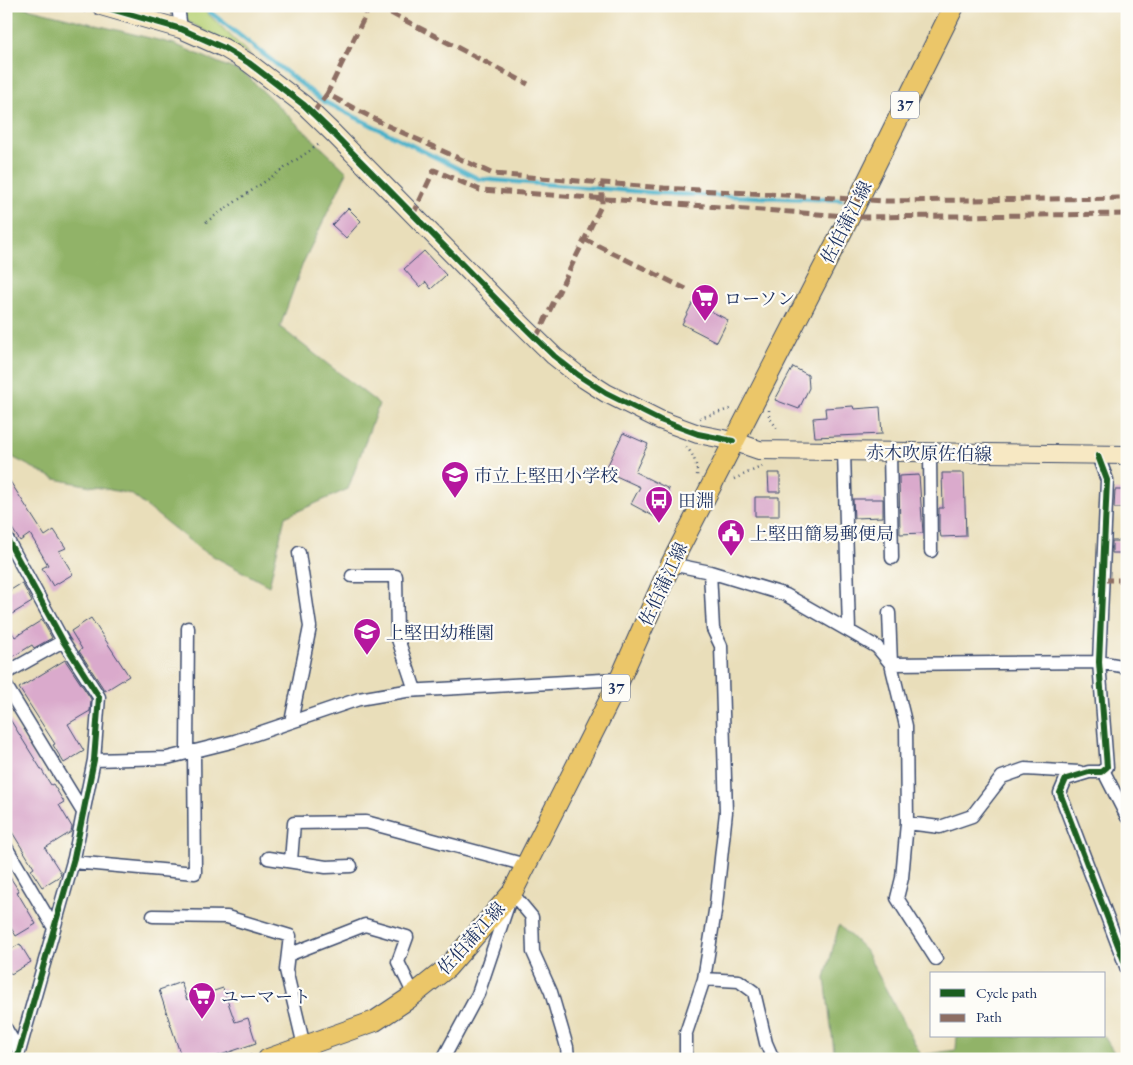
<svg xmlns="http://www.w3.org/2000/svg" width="1133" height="1065" viewBox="0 0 1133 1065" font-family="'EB Garamond','Noto Serif JP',serif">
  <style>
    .green { fill: #b7d176; stroke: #69806a }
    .forest { fill: #91b367; stroke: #567162 }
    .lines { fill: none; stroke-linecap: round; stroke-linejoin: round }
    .stream { stroke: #4ab1c9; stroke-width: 4.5 }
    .building { fill: #daaacc }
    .street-casing { stroke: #3a496c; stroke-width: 15 }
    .secondary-casing { stroke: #3a496c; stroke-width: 20 }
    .primary-casing { stroke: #3a496c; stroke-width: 22 }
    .path { stroke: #3a496c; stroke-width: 2.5; stroke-dasharray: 1 4; stroke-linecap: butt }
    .street { stroke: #fff; stroke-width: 12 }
    .secondary { stroke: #f7e8c3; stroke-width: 18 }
    .primary { stroke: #ebc669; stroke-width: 20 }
    .quiet { stroke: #8d6e63; stroke-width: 5; stroke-dasharray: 10 5; stroke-linecap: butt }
    .cycleway-casing { stroke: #fdfcf7; stroke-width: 9 }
    .cycleway { stroke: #1b5e20; stroke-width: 6 }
    .labels { text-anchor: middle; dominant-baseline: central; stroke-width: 4.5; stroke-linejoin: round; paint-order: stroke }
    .shield { fill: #fdfcf7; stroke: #5f6c8c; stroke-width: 1 }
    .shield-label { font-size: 16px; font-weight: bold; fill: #1b2f5e }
    .street-label { font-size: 18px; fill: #1b2f5e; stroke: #fdfcf7 }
    .poi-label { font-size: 18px; fill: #1b2f5e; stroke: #fdfcf7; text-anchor: start }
  </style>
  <rect width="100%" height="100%" fill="#fdfcf7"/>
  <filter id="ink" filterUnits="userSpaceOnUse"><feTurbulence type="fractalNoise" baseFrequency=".02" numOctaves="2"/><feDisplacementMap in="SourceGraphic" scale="10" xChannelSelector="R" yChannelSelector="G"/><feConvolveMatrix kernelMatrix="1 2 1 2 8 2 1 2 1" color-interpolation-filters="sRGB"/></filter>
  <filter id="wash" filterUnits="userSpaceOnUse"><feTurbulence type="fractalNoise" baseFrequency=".0096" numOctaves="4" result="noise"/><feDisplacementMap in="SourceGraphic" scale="20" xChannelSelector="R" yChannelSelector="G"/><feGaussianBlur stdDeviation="1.12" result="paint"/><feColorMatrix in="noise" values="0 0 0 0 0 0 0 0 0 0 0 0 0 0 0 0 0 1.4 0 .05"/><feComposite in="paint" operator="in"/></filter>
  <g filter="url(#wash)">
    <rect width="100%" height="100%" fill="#e9deba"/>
    <!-- green -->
    <path class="green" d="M156,6H200L251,56L167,10Z"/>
    <!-- forest -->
    <path class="forest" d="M6,6H19L174,44L245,74L347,172L303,263L280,327L379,404L348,489L285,517L269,586L200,549L131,494L55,479L6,454Z
      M839,925L865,950L921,1055L956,1050L957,1036H1104L1118,1059H835L825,978Z"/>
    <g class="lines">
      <!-- stream -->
      <path class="stream" d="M207,6L210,12L323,101L479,179L671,194L841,200"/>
    </g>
    <g id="blocks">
      <!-- building -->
      <path class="building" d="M348,208L361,221L346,238L332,225Z
        M424,251L446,275L431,289L426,282L420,287L404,269Z
        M693,302L728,320L717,342L682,324Z
        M793,367L808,375L809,388L799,409L775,400Z
        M853,406L854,409L880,407L882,434L815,437L813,418L826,417L825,408Z
        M623,433L648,444L635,472L669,489L655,517L631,504L640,487L605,471Z
        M768,473H780V492H769Z
        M942,473H964L966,536L941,537L940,532H939V508H943Z
        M6,475L45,536L54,530L66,548L59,551L73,574L53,586L42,568L48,565L30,534L20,541L6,519Z
        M919,475L923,533L900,534L899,476Z
        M1115,490H1127V508H1114Z
        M755,497H779V516H755Z
        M853,499H883V517L854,518Z
        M1112,541H1127V553H1112Z
        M22,583L32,602L12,614L6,603V593Z
        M91,618L129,676L105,691L79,651L82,649L71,631Z
        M42,620L52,638L34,648L32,645L6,661V623L15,637Z
        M65,660L91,699L90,711L68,724L84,751L64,763L53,745L55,744L19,688Z
        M6,713L51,785L53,784L64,802L59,805L72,827L71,832L45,848L61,873L60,876L42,887L31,870L34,868L12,832L6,836Z
        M6,871L19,891L17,892L36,924L16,936L6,920Z
        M20,944L31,962L11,974L6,967V952Z
        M181,982L187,1000L223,988L235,1022L248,1018L256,1043L209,1059H182L159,990Z"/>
    </g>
  </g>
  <g filter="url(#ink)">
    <use href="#blocks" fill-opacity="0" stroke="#3a496c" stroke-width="1"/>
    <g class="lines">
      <defs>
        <path id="street" d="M178,6L181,29
          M844,452L849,631
          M890,452L892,558
          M930,453L931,551
          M1098,456L1107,480L1099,662L1107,767L1101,772H1089L1066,779L1060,793L1127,969
          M6,537L63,641L99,697L94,760L74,858L17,1059
          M671,564L710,572L786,595L877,647L891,664L1099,662L1127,667
          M352,576H396L397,636L415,690
          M889,613L891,664L906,726L907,823L902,878L897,898L936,959
          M6,673L63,641
          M6,686L83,812
          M291,722L310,627L299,553
          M187,753L188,628
          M94,760L167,758L235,741L359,699L406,691L620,679
          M1103,770L1127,817
          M907,823L940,827L972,816L1002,777L1025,769L1079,772
          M6,847L54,928
          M268,858L326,867L351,866
          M291,861L294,823L366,822L526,865
          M73,862L195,873L194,751
          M512,893L532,917L533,952L551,992L567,1047L568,1059
          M153,916L227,917L290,936L286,970L304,1046
          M288,955L365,925L407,937L398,962L414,995
          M704,979L739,981L754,992L766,1043L773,1059
          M6,1029L19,1051
          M443,1059L478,994L509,902
          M686,1059V1033L704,979L716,905L726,812L721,646L713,629L710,572"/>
        <path id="secondary" d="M101,6L181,29L224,48L249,63L304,105L334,134L504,307L554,356L578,375L606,393L660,420L698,434L733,441L759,450L1127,455"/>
        <path id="primary" d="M268,1059L375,1021L408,999L447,968L512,893L620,679L671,564L852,212L954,6"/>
      </defs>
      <!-- street casing -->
      <use href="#street" class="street-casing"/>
      <!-- secondary casing -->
      <use href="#secondary" class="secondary-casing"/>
      <!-- primary casing -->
      <use href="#primary" class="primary-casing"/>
      <!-- path -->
      <path class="path" d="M65,6L87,12
        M206,222L321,143
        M769,410V417L779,431
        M700,418L733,408
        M686,447C693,453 698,466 697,476
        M734,479L763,466
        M241,1059L252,1055"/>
      <!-- street -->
      <use href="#street" class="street"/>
      <!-- secondary -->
      <use href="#secondary" class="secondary"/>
      <!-- primary -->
      <use href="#primary" class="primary"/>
      <!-- quiet -->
      <path class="quiet" d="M370,6L327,94L386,125L493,174L664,188L886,201L1127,198
        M377,6L528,84
        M566,6L567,8L570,6
        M313,113L327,94
        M413,215L434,170L480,190L860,217L1127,214
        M584,239L686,289
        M536,338L602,204V183
        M1102,580H1127"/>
      <defs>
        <path id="cycleway" d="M101,6L181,29L224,48L249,63L304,105L334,134L504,307L554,356L578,375L606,393L660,420L698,434L733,441
          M1098,456L1107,480L1099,662L1107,767L1101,772H1089L1066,779L1060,793L1127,969
          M6,537L63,641L99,697L94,760L74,858L17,1059"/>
      </defs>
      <!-- cycleway casing -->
      <use href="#cycleway" class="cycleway-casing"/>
      <!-- cycleway -->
      <use href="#cycleway" class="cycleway"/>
    </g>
  </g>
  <!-- icons -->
  <defs>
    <symbol id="supermarket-pin" viewBox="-11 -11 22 30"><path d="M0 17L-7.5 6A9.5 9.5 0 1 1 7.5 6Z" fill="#b5179e" stroke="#fdfcf7"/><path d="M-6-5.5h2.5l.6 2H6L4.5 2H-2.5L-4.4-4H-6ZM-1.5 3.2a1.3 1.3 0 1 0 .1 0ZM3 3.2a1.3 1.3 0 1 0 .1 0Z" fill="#fff"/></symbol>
    <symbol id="school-pin" viewBox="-11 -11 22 30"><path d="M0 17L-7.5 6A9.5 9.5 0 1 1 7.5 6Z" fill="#b5179e" stroke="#fdfcf7"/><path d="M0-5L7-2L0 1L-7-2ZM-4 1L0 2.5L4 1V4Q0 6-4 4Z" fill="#fff"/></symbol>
    <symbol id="bus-pin" viewBox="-11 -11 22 30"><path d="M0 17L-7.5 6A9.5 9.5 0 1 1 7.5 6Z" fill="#b5179e" stroke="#fdfcf7"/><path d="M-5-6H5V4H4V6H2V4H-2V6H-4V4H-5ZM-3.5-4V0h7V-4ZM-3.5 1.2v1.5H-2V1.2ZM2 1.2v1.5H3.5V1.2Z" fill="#fff"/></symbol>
    <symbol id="civic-pin" viewBox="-11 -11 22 30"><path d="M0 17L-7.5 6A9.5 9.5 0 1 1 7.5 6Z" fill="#b5179e" stroke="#fdfcf7"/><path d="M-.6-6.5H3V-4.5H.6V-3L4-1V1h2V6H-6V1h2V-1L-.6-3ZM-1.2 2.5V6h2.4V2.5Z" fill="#fff"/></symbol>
  </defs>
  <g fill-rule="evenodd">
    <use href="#supermarket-pin" x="689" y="282" width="32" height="43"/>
    <use href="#school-pin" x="439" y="459" width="32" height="43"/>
    <use href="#bus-pin" x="643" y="484" width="32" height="43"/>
    <use href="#civic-pin" x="715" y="517" width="32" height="43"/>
    <use href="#school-pin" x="351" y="616" width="32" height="43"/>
    <use href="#supermarket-pin" x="186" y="980" width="32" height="43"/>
  </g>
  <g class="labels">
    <!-- shield labels -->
    <g class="shield">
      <rect x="891" y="91.5" width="28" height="27" rx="4"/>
      <rect x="602" y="674.5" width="28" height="27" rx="4"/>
    </g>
    <g class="shield-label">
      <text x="905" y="105">37</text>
      <text x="616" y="688">37</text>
    </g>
    <!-- street labels -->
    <g class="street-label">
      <text transform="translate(846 222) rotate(-63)">佐伯蒲江線</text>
      <text transform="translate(929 453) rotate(1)">赤木吹原佐伯線</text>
      <text transform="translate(663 584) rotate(-65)">佐伯蒲江線</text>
      <text transform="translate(471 938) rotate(-48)">佐伯蒲江線</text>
    </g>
    <!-- poi labels -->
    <g class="poi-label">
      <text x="724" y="298">ローソン</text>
      <text x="474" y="475">市立上堅田小学校</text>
      <text x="678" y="500">田淵</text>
      <text x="750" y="533">上堅田簡易郵便局</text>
      <text x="386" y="632">上堅田幼稚園</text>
      <text x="221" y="996">ユーマート</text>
    </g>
  </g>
  <!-- margin -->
  <rect width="1133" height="1065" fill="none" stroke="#fdfcf7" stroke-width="25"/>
  <!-- legend -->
  <rect x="930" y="972" width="175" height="65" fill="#fdfcf7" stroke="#a3aaba"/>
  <rect x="940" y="989" width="25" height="8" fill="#1b5e20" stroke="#a3aaba"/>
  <text x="976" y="998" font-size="15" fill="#1b2f5e">Cycle path</text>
  <rect x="940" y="1014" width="25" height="8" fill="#8d6e63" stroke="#a3aaba"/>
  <text x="976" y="1022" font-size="15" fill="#1b2f5e">Path</text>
</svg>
